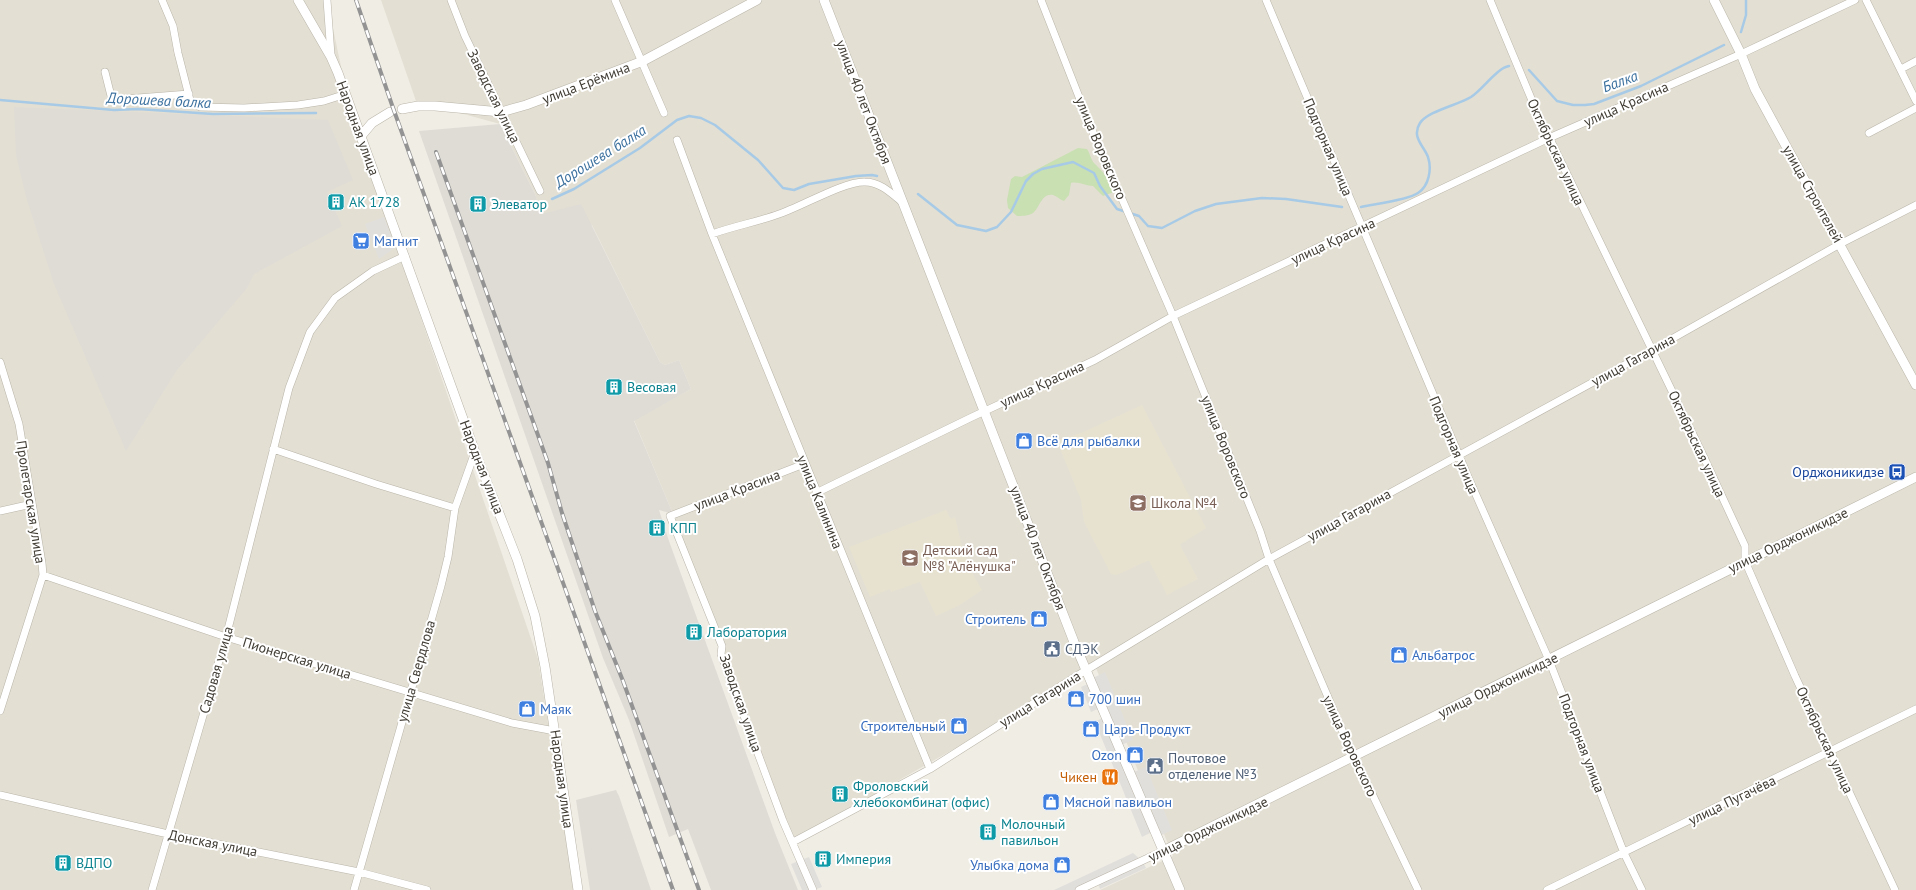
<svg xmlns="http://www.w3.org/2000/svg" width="1916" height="890" viewBox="0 0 1916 890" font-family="'PT Sans',sans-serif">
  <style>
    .residential { fill: #e3dfd3 }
    .industrial { fill: #dfdcd6 }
    .education { fill: #e7e2d0 }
    .green { fill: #c9e0b2 }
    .parking { fill: #e1dfdc }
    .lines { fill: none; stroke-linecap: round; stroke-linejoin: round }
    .stream { stroke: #a7cae6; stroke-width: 2.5 }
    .minor-casing { stroke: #bab5a9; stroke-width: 8 }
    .tertiary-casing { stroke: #bab5a9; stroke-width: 10 }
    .minor { stroke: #fff; stroke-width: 7 }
    .tertiary { stroke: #fff; stroke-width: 9 }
    .rail-casing { stroke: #939393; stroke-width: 4 }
    .rail { stroke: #fff; stroke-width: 2.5; stroke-dasharray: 8; stroke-linecap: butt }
    .labels { text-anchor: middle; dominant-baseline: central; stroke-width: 4; stroke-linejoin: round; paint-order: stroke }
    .street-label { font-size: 14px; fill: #413d35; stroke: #fff }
    .culture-label { font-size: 14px; fill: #0d838f; stroke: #fff; text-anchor: start }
    .shop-label { font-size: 14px; fill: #366cbe; stroke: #fff; text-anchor: start }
    .transit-label { font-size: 14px; fill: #164399; stroke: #fff; text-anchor: end }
    .education-label { font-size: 14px; fill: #785e54; stroke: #fff; text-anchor: start }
    .service-label { font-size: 14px; fill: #4e5e75; stroke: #fff; text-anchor: start }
    .food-label { font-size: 14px; fill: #c56008; stroke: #fff; text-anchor: end }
    .water-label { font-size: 15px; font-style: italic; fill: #3c719f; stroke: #fff }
  </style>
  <rect width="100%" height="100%" fill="#f0ede5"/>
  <!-- residential -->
  <path class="residential" d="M0,0H327L351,114L538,659L574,890H0Z
    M381,0H1916V890H1100L1173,856L1096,668L794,840L673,514L634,420L691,389L679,360L665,365L660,362L592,225L591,227L542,215L535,194L500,124L416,101Z"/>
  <!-- industrial -->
  <path class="industrial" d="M14,107L328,120L353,180L327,192L342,226L254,274L247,288L177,370L126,451L54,284L26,197L16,155Z
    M500,124L535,194L542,214L581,204L660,362L665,365L679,360L691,389L634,421L673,514L659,510L669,541L775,833L798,890H711L688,829L669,837L629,720L603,658L419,131Z
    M616,790L619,796L651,890H590L576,800Z"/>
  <!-- education -->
  <path class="education" d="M1142,405L1206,528L1180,545L1198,579L1167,595L1149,561H1147L1117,575L1111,574L1084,522L1081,500L1057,441L1083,432Z
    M946,510L951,519L955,517L961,543L970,569L982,590L958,606L936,616L920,582L891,592L890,589L870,597L849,547Z"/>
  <!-- green -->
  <path class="green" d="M1078,148L1087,149C1090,153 1091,160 1094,163C1103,172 1110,179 1114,192L1103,196L1093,186C1086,186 1077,181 1071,183L1069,195L1064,201C1060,200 1057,196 1053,195C1041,193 1040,208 1033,213C1028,216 1022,216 1017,216L1008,208L1007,200L1011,179L1015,176L1022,177Z"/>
  <!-- parking -->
  <path class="parking" d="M384,217L396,247L379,259L365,224Z
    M1105,672L1133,740L1119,746L1091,679Z
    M1090,683L1100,708L1091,712L1081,687Z
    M1104,717L1152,832L1142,837L1095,722Z
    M1146,767L1172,830L1158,837L1131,773Z
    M1133,853L1141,860L1076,890H1054Z
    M809,857L822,887L814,890H802L791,864Z
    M1143,862L1146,868L1100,889L1098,883Z"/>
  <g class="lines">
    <!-- stream -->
    <path class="stream" d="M1741,32L1746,15V0
      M1529,70L1557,101L1573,105H1585L1594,104L1641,86L1724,45
      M0,100L114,110L138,109L213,114L316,113
      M918,194L957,225L986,231L997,227L1011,212L1026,181L1033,174L1042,169L1073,162L1094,173L1100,186L1117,209L1139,216L1148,226L1162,228L1195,211L1216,204L1262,198L1286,199L1342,207
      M552,199L574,189L640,148L677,120L689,116L701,118L715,125L758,160L783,188L794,190L809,184L856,176L872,175L877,176
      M1361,207C1375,204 1408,200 1418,193C1429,186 1432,169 1428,157C1424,146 1411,137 1420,123C1428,111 1458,105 1471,97C1483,89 1497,68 1509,66"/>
    <defs>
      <path id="minor" d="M162,0L173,26L178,53L190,100L200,107L244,108L298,105L324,101L346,94
        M327,0L331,55
        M451,0L465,36L540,191
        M615,0L664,113
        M1041,0L1092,130L1173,316L1260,531L1269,559L1345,737L1418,890
        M1266,0L1469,479L1549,660L1624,853L1642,890
        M1490,0L1536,110L1701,451L1745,546V561L1795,676L1895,890
        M1866,0L1916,101
        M1901,69L1916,61
        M105,72L112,100L189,94
        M1869,133L1916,108
        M677,140L712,234L930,769
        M712,234C734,226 757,222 779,214C801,207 844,181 865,182C880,182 891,193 902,202
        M0,362L19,424L42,563L43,575L0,711
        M273,449L376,484L455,508
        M804,464L670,516L722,646L721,654L783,821L813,890
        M816,493L972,417L1095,360L1173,316L1549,138L1741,54L1855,0
        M0,511L32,504
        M43,575L226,637L512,723L555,731
        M0,795L168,834L359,872L427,890
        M793,842L930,769L1075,677L1269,559L1652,350L1840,244L1916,205
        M152,890L226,637L289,388L310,332L335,298L373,271L405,256
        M354,890L441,586L448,557L455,508L475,452
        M1079,890L1163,851
        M1547,890L1916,709"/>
      <path id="tertiary" d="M298,0L331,57L338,73L475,452L517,559L535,616L545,667L578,890
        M824,0L1074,642L1180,890
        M1714,0L1741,54L1755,89L1916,385
        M402,109L418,106H435L501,112L526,105L643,61L757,0
        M361,136L372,123L390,112
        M1163,851L1916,477"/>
    </defs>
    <!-- minor casing -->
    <use href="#minor" class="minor-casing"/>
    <!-- tertiary casing -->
    <use href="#tertiary" class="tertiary-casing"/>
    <!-- minor -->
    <use href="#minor" class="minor"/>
    <!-- tertiary -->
    <use href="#tertiary" class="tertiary"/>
    <defs>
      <path id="rail" d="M356,0L392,105L673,890
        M436,152L548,463L562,513L595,611L623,681L699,890"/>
    </defs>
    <!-- rail casing -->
    <use href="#rail" class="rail-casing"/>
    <!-- rail -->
    <use href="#rail" class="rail"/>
  </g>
  <!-- icons -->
  <defs>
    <symbol id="building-square" viewBox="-11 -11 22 22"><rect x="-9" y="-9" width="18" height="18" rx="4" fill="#0f9aa8" stroke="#fff"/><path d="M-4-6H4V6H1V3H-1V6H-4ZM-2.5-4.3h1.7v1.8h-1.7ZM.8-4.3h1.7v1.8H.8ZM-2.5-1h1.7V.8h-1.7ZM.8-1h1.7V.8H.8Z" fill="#fff"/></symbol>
    <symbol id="supermarket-square" viewBox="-11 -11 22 22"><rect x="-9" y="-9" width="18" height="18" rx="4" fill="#3f7fe0" stroke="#fff"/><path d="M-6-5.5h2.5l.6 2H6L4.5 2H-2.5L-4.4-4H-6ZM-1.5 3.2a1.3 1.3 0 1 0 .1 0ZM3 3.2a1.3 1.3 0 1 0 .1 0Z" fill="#fff"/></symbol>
    <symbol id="shop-square" viewBox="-11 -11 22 22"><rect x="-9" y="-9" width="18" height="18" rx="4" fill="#3f7fe0" stroke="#fff"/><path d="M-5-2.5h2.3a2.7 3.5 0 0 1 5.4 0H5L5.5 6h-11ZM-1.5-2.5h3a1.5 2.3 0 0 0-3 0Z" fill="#fff"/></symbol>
    <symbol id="bus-square" viewBox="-11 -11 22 22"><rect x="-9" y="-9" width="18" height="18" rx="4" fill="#1a4fb4" stroke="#fff"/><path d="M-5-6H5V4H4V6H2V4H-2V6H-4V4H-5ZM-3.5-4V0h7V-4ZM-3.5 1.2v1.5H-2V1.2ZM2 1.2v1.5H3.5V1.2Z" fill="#fff"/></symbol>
    <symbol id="school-square" viewBox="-11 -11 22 22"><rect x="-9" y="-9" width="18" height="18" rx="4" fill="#8d6e63" stroke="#fff"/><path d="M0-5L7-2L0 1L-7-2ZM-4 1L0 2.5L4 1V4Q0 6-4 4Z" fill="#fff"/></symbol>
    <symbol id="civic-square" viewBox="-11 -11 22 22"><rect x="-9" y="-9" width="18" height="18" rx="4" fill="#5c6f8a" stroke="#fff"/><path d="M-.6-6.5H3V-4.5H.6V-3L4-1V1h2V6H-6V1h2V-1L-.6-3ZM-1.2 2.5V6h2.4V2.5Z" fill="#fff"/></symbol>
    <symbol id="restaurant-square" viewBox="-11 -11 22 22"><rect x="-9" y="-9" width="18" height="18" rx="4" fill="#e8710a" stroke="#fff"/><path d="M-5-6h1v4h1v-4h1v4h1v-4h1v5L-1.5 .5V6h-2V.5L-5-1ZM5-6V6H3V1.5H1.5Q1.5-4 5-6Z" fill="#fff"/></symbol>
  </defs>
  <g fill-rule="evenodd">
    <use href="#building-square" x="326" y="192" width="20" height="20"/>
    <use href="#building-square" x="468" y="194" width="20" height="20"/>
    <use href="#supermarket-square" x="351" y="231" width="20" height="20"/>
    <use href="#building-square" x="604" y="377" width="20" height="20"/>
    <use href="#shop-square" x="1014" y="431" width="20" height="20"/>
    <use href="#bus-square" x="1887" y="462" width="20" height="20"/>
    <use href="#school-square" x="1128" y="493" width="20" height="20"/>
    <use href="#building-square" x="647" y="518" width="20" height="20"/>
    <use href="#school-square" x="900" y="548" width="20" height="20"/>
    <use href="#shop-square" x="1029" y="609" width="20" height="20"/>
    <use href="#building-square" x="684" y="622" width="20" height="20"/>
    <use href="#civic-square" x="1042" y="639" width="20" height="20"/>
    <use href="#shop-square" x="1389" y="645" width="20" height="20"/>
    <use href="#shop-square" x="1066" y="689" width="20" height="20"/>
    <use href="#shop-square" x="517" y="699" width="20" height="20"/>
    <use href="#shop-square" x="949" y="716" width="20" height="20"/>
    <use href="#shop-square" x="1081" y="719" width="20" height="20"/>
    <use href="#shop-square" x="1125" y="745" width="20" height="20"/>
    <use href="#civic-square" x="1145" y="756" width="20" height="20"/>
    <use href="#restaurant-square" x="1100" y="767" width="20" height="20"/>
    <use href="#building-square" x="830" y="784" width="20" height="20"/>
    <use href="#shop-square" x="1041" y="792" width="20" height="20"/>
    <use href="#building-square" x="978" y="822" width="20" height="20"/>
    <use href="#building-square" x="813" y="849" width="20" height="20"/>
    <use href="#building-square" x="53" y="853" width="20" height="20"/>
    <use href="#shop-square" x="1052" y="855" width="20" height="20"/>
  </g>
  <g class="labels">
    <!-- street labels -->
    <g class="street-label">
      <text transform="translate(586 83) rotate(-21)">улица Ерёмина</text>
      <text transform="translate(494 96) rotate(64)">Заводская улица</text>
      <text transform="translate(864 102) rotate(69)">улица 40 лет Октября</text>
      <text transform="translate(1626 104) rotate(-24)">улица Красина</text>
      <text transform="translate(358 128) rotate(70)">Народная улица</text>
      <text transform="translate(1328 147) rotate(67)">Подгорная улица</text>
      <text transform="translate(1101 148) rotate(67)">улица Воровского</text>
      <text transform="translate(1556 152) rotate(65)">Октябрьская улица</text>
      <text transform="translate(1813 194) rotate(61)">улица Строителей</text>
      <text transform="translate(1333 241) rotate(-25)">улица Красина</text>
      <text transform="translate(1633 360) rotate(-29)">улица Гагарина</text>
      <text transform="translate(1042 384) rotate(-25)">улица Красина</text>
      <text transform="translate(1697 444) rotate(65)">Октябрьская улица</text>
      <text transform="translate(1454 445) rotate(67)">Подгорная улица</text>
      <text transform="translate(1226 447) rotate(68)">улица Воровского</text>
      <text transform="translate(482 467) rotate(69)">Народная улица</text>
      <text transform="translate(737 490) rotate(-21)">улица Красина</text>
      <text transform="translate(31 502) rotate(81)">Пролетарская улица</text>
      <text transform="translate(820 502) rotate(68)">улица Калинина</text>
      <text transform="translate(1349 515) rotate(-29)">улица Гагарина</text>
      <text transform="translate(1788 540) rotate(-26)">улица Орджоникидзе</text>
      <text transform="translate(1038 548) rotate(69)">улица 40 лет Октября</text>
      <text transform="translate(297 658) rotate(17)">Пионерская улица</text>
      <text transform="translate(216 670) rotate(-74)">Садовая улица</text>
      <text transform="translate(416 671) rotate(-74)">улица Свердлова</text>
      <text transform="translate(1498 685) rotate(-26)">улица Орджоникидзе</text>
      <text transform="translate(1040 699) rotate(-32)">улица Гагарина</text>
      <text transform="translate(741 703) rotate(71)">Заводская улица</text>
      <text transform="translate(1825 740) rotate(65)">Октябрьская улица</text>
      <text transform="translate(1582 743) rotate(69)">Подгорная улица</text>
      <text transform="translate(1350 746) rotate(65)">улица Воровского</text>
      <text transform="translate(562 779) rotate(82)">Народная улица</text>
      <text transform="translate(1732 800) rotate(-26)">улица Пугачёва</text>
      <text transform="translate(1208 829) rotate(-26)">улица Орджоникидзе</text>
      <text transform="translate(213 843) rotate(11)">Донская улица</text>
    </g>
    <!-- culture labels -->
    <g class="culture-label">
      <text x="349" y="202">АК 1728</text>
      <text x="491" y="204">Элеватор</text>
      <text x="627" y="387">Весовая</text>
      <text x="670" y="528">КПП</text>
      <text x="707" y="632">Лаборатория</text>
      <text x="853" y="786">Фроловский<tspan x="853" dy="16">хлебокомбинат (офис)</tspan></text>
      <text x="1001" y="824">Молочный<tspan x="1001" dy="16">павильон</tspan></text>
      <text x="836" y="859">Империя</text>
      <text x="76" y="863">ВДПО</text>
    </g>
    <!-- shop labels -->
    <g class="shop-label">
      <text x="374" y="241">Магнит</text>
      <text x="1037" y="441">Всё для рыбалки</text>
      <text x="1026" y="619" text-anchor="end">Строитель</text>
      <text x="1412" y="655">Альбатрос</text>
      <text x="1089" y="699">700 шин</text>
      <text x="540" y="709">Маяк</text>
      <text x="946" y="726" text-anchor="end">Строительный</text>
      <text x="1104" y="729">Царь-Продукт</text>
      <text x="1122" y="755" text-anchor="end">Ozon</text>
      <text x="1064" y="802">Мясной павильон</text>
      <text x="1049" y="865" text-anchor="end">Улыбка дома</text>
    </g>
    <!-- transit labels -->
    <g class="transit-label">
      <text x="1884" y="472">Орджоникидзе</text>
    </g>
    <!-- education labels -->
    <g class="education-label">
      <text x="1151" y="503">Школа №4</text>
      <text x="923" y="550">Детский сад<tspan x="923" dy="16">№8 "Алёнушка"</tspan></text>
    </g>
    <!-- service labels -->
    <g class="service-label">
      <text x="1065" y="649">СДЭК</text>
      <text x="1168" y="758">Почтовое<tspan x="1168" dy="16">отделение №3</tspan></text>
    </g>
    <!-- food labels -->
    <g class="food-label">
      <text x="1097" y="777">Чикен</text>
    </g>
    <!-- water labels -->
    <g class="water-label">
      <text transform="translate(1620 81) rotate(-20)">Балка</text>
      <text transform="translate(159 100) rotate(3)">Дорошева балка</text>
      <text transform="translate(600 156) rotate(-32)">Дорошева балка</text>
    </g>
  </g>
</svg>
